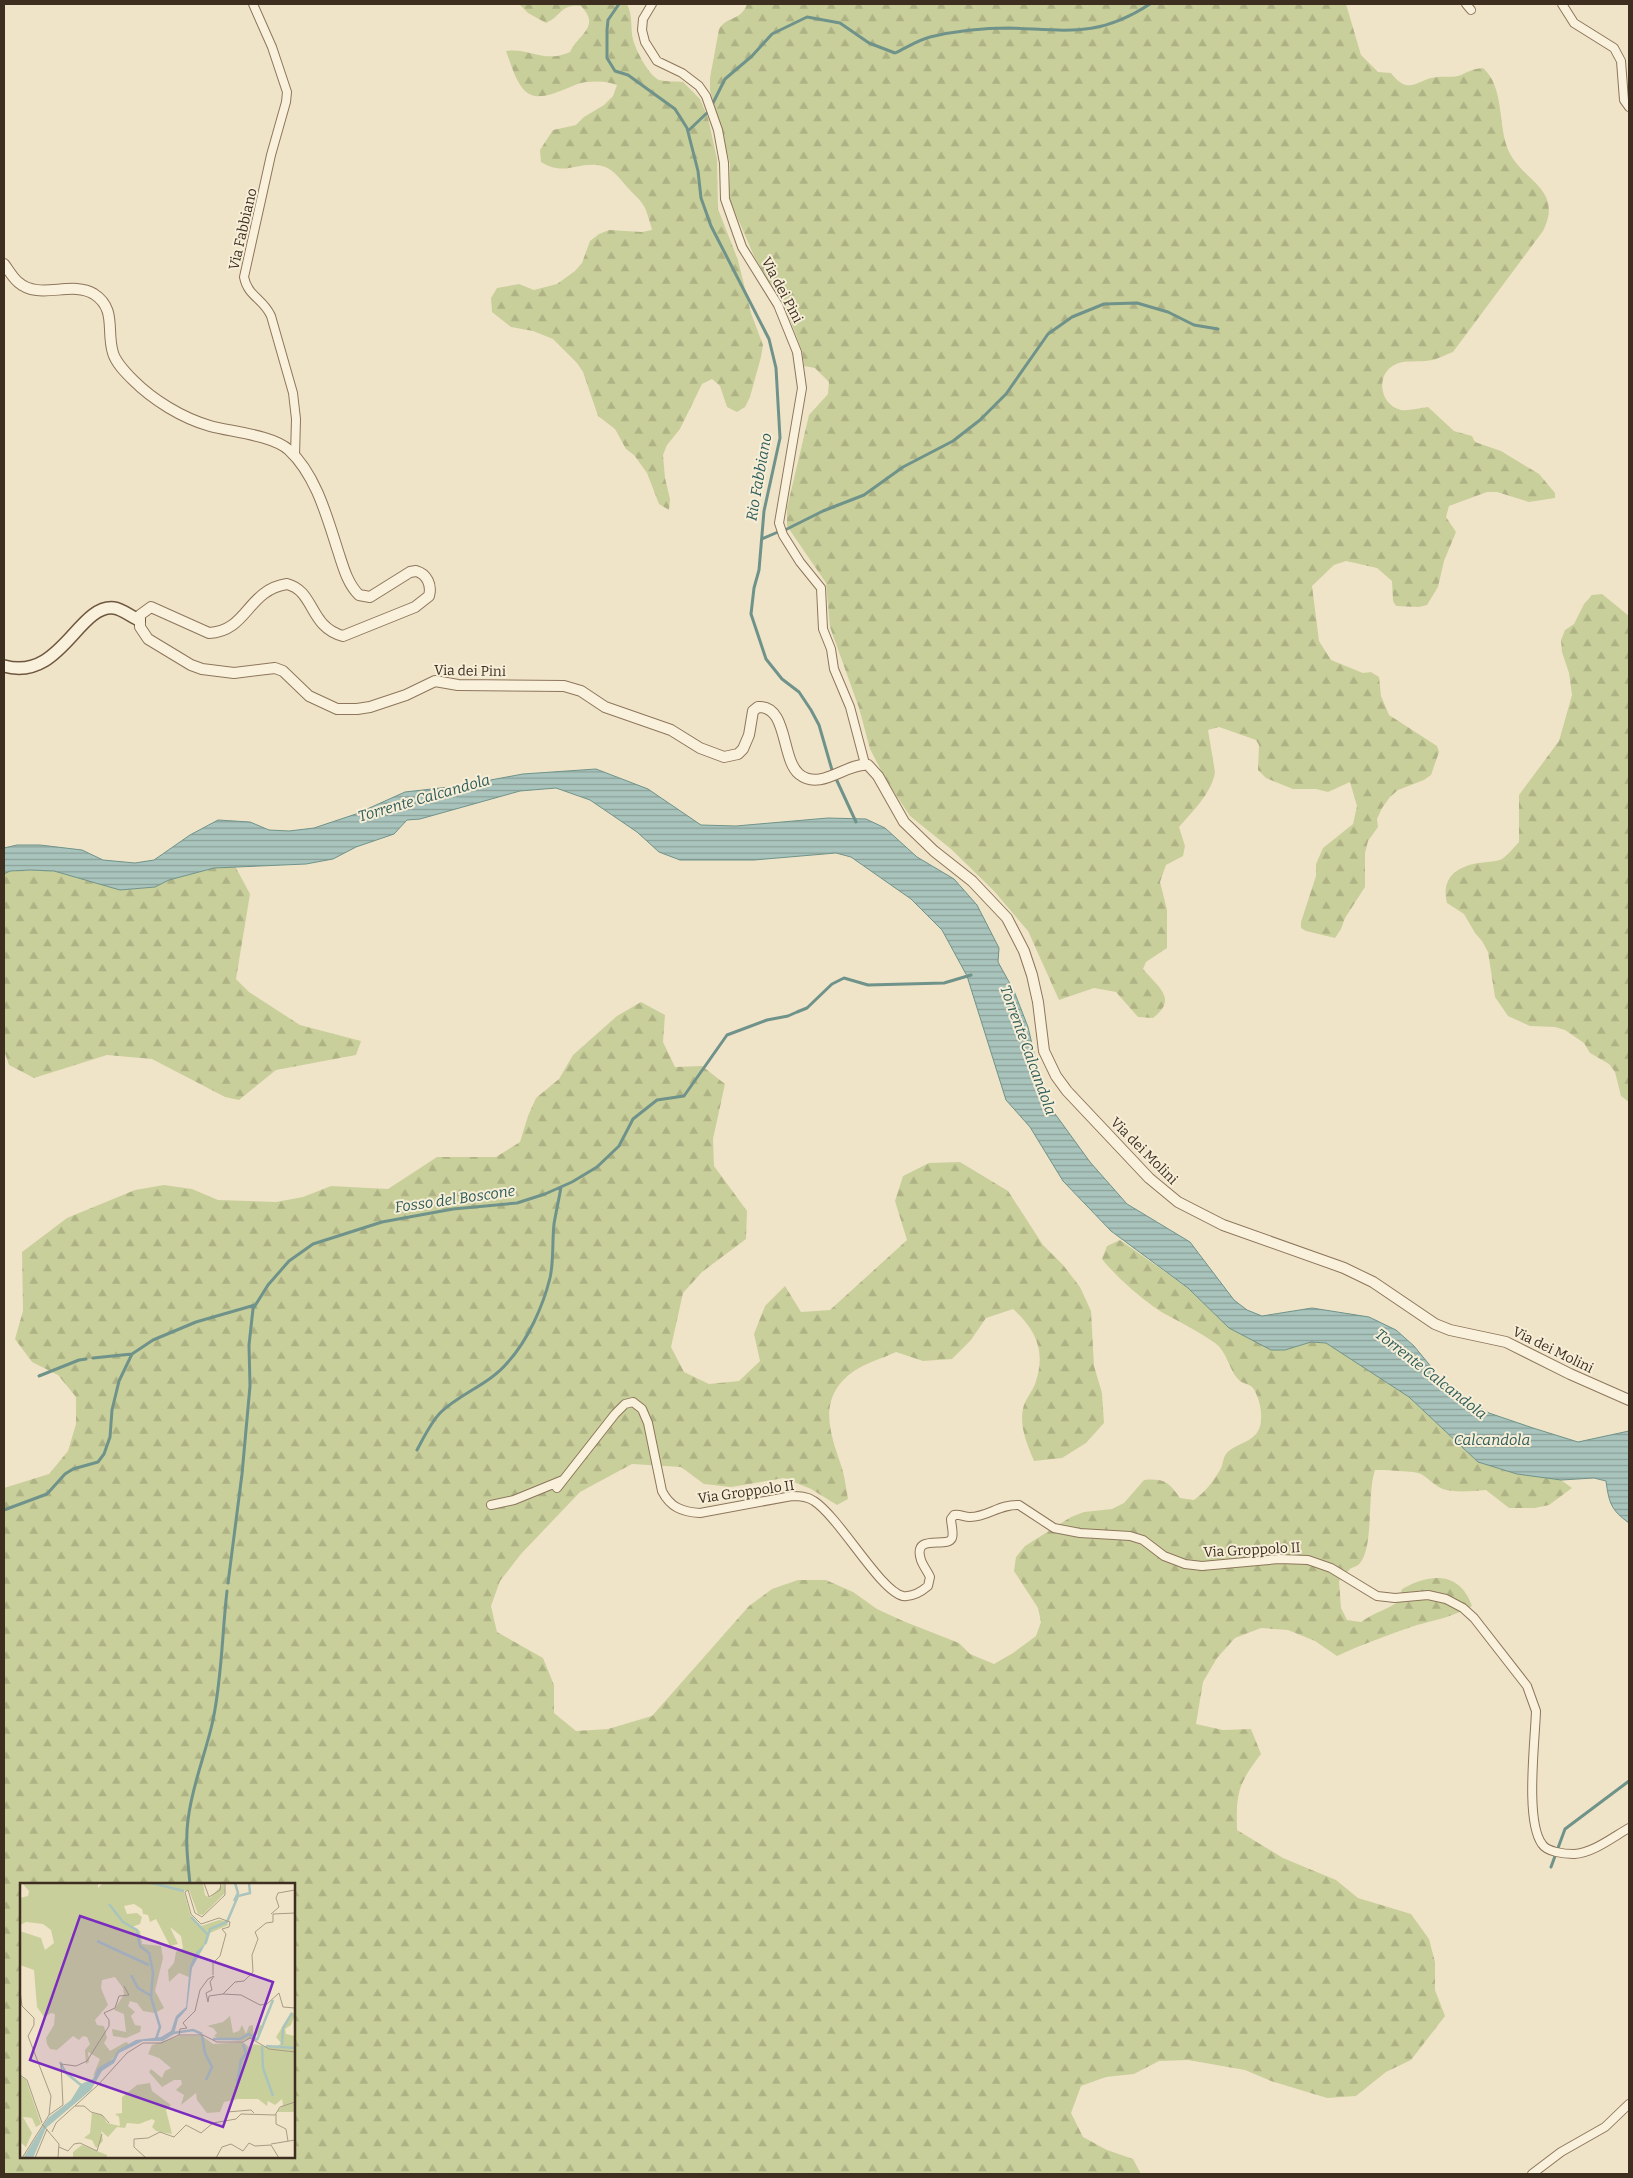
<svg xmlns="http://www.w3.org/2000/svg" width="1633" height="2178" viewBox="0 0 1633 2178" font-family="Bitter,serif">
  <style>
    .forest { fill: url(#forest-firs); fill-rule: evenodd }
    .water { fill: url(#water-rules); stroke: #6f938a }
    .lines { fill: none; stroke-linecap: round; stroke-linejoin: round }
    .stream { stroke: #6f938a; stroke-width: 3 }
    .minor-casing { stroke: #8d765c; stroke-width: 10 }
    .tertiary-casing { stroke: #8d765c; stroke-width: 12 }
    .secondary-casing { stroke: #6f573f; stroke-width: 14 }
    .minor { stroke: #faf1dc; stroke-width: 8 }
    .tertiary { stroke: #faf1dc; stroke-width: 10 }
    .secondary { stroke: #faf1dc; stroke-width: 11 }
    .labels { text-anchor: middle; dominant-baseline: central; stroke-width: 4; stroke-linejoin: round; paint-order: stroke }
    .street-label { font-size: 14px; fill: #3d2e20; stroke: #f7eed8 }
    .water-label { font-size: 15px; font-style: italic; fill: #2f5d5a; stroke: #f7eed8 }
    .inset-river { fill: none; stroke: #a9c4bc; stroke-width: 2.5 }
    .inset-road { fill: none; stroke: #a89b85; stroke-width: 1 }
    .view { fill: #7b2cbf; fill-opacity: 0.15; stroke: #7b2cbf; stroke-width: 2.5 }
    .inset-edge { fill: none; stroke: #3d2e20; stroke-width: 2.5 }
  </style>
  <defs>
    <pattern id="forest-firs" width="22" height="20" patternUnits="userSpaceOnUse" patternTransform="scale(1.25)"><rect width="22" height="20" fill="#c9cf9b"/><path d="M5 1l3.5 6h-7zM16 11l3.5 6h-7z" fill="#aeb285"/></pattern>
    <pattern id="water-rules" width="6" height="5" patternUnits="userSpaceOnUse" patternTransform="scale(1.25)"><rect width="6" height="5" fill="#a9c4bc"/><path d="M0 2.5h6" fill="none" stroke="#8ba098"/></pattern>
  </defs>
  <rect width="100%" height="100%" fill="#f0e4c8"/>
  <!-- forest -->
  <path class="forest" d="M519,4H627C632,15 631,23 632,34C633,46 648,75 659,80C666,82 675,81 683,82L700,99L708,118L717,159L718,209L738,260L751,313L763,345L761,357L750,397L745,407L737,412L727,407L720,386L712,379L702,384L680,429L667,445L663,455L665,478L670,499L669,510L659,504L647,473L634,455L626,449L615,429L598,416L583,372L577,363L553,339L533,331L511,327L492,312L491,298L497,288L519,284L534,290L557,284L575,271L582,263L590,241L599,234L609,230L642,232L652,230C650,223 648,215 645,208C641,200 635,196 630,190C619,179 614,167 597,165C575,163 564,176 541,162L540,150L553,130L576,125L584,117L604,105L613,96L617,85C607,81 597,81 586,82C569,84 540,107 524,90C515,80 511,64 506,51C530,47 543,64 570,52C579,33 601,27 581,6C560,4 563,15 546,23L528,13Z
    M747,4H1346L1361,55L1378,72L1391,73C1410,97 1416,79 1437,77C1445,76 1453,78 1461,75C1470,71 1472,69 1483,68C1504,87 1498,121 1507,147C1519,181 1565,187 1543,231L1453,352C1446,354 1439,359 1432,360C1421,363 1404,359 1394,365C1375,376 1380,405 1401,410C1408,411 1419,408 1428,407L1454,431L1472,436L1475,442L1501,451L1539,474L1555,493V498L1529,502L1497,492H1487L1449,506L1446,517L1456,532L1444,561L1438,587L1427,605L1419,607L1396,606L1393,601L1392,581L1377,568L1346,561L1334,565L1312,586L1319,641L1331,660L1363,673L1371,672L1379,677L1381,696L1389,715L1437,746L1439,752L1431,775L1424,780L1398,790L1390,797L1382,808L1377,819L1378,827L1368,841L1365,853V887L1345,918L1341,929L1335,938L1306,931L1301,928V922L1316,876V864L1323,848L1353,824L1357,806L1350,782L1328,792L1316,789H1293L1266,778L1258,770L1259,745L1256,740L1219,727L1208,730L1215,772C1212,793 1192,812 1179,827L1185,846L1183,856L1166,865L1160,882L1167,910V948L1146,962L1143,969C1159,988 1178,999 1153,1018L1138,1017L1116,992L1094,988L1059,1000L1028,931L994,891L951,849L910,816L886,780L870,749L859,708L830,627L826,583L787,526V508L809,415L828,394L829,382L815,368L804,366L802,351L789,317L754,256L729,198L730,164L710,90V78L719,29C727,16 741,21 747,4Z
    M1602,594L1629,616V1102L1621,1096L1615,1072L1609,1064L1590,1053L1584,1043L1565,1030L1555,1027L1530,1026L1508,1016L1495,997L1488,952L1482,941L1475,933L1464,914L1447,903C1441,879 1455,867 1478,863C1485,862 1496,862 1502,859C1508,855 1514,847 1519,842V795L1559,741L1572,695L1569,673L1562,652L1561,640L1565,630L1574,624L1584,604L1592,595Z
    M235,866L250,894L236,979L249,992L300,1025L361,1041L356,1055L276,1070L239,1100L225,1097L152,1059L107,1055L34,1078L9,1065L4,1050V874L10,871L30,870L54,871L120,890L155,887L169,880L214,868Z
    M641,1002L665,1015L663,1042L675,1067L702,1066L725,1084L713,1139L714,1166L747,1211L746,1239L702,1272L683,1293L671,1347L684,1372L709,1384L739,1381L760,1361L754,1334L765,1306L785,1286L801,1312L830,1310L907,1240L895,1201L903,1176L929,1163L960,1162L1008,1191L1043,1245L1063,1265L1080,1287L1091,1311L1094,1366L1102,1393L1104,1423L1086,1443L1062,1458L1034,1461C1027,1444 1018,1424 1024,1405C1027,1397 1034,1389 1036,1381C1046,1350 1035,1329 1013,1309L986,1318L971,1340L952,1359L923,1361L896,1352C883,1358 866,1363 854,1371C816,1398 830,1433 842,1468C845,1478 846,1489 848,1499L837,1505L811,1489L784,1478L731,1487L704,1484L681,1467L632,1464L580,1492L521,1554L500,1581L491,1606L497,1632L543,1658L554,1685V1713L576,1731L608,1729L652,1716L749,1606L772,1589L798,1580H826L853,1592L877,1609L903,1621L959,1643L970,1654L994,1664L1013,1653L1036,1636L1041,1622L1038,1608L1014,1571L1016,1557L1025,1546L1071,1517L1084,1512L1112,1509L1124,1503L1144,1480C1164,1478 1169,1482 1180,1498L1194,1500C1205,1492 1214,1481 1221,1468C1223,1464 1223,1458 1226,1454C1235,1443 1253,1443 1259,1429C1264,1418 1260,1398 1253,1388C1250,1384 1244,1384 1240,1381C1229,1371 1228,1353 1215,1343C1199,1332 1182,1323 1165,1314C1147,1304 1115,1276 1102,1259L1107,1246L1120,1240L1188,1288L1229,1328L1271,1350H1285L1311,1342L1326,1343L1409,1397L1478,1462L1517,1474L1561,1480L1572,1488L1549,1505L1535,1508H1509L1486,1490C1473,1491 1455,1493 1443,1489C1435,1486 1428,1478 1421,1474C1416,1471 1382,1470 1375,1470C1367,1492 1374,1547 1360,1563C1358,1566 1353,1567 1350,1569C1346,1573 1343,1577 1339,1581L1341,1608L1347,1620L1361,1622C1373,1613 1386,1610 1398,1602L1402,1589C1430,1573 1460,1571 1472,1606C1455,1616 1436,1620 1417,1625C1390,1634 1363,1644 1337,1656L1315,1641L1288,1630L1261,1628L1235,1638L1217,1658L1203,1682L1196,1724L1223,1730L1251,1729L1261,1754C1238,1784 1236,1793 1237,1830L1283,1858L1336,1880L1358,1898L1411,1914L1429,1939L1435,1962V1990L1445,2016L1411,2060L1386,2072L1356,2096L1327,2098L1271,2081L1245,2070L1188,2060L1159,2061L1134,2074L1106,2077L1081,2086L1071,2113L1083,2137L1107,2150L1133,2159L1141,2174H4V1488L49,1474L68,1451L76,1424V1397L58,1375L32,1362L15,1339L23,1311L22,1252L67,1218L135,1190L164,1185L192,1189L218,1200L276,1202L303,1197L331,1186L388,1189L437,1157H496L520,1142L528,1116L536,1098L559,1079L573,1055L617,1016ZM21,1884H294V2157H21Z"/>
  <!-- water -->
  <path class="water" d="M596,769L648,789L701,825L736,826L828,818L866,819L885,828L917,857L954,879L977,905L999,948L998,962L1014,991L1028,1027L1045,1100L1090,1162L1127,1204L1190,1242L1234,1300L1247,1310L1262,1316L1312,1308L1369,1317L1396,1330L1414,1346L1437,1374L1458,1394L1489,1413L1533,1428L1578,1442L1629,1431V1523C1611,1510 1609,1503 1606,1481L1594,1478L1561,1480L1517,1474L1478,1462L1409,1397L1326,1343L1311,1342L1285,1350H1271L1229,1328L1188,1288L1111,1231L1063,1181L1030,1127L1006,1100L967,976L942,930L911,899L851,857L836,853L754,860H680L659,852L637,832L590,800L556,788L520,791L420,819L407,820L394,834L356,847L333,859L306,864L214,868L169,880L155,887L120,890L54,871L30,870L10,871L4,874V848L17,845H40L82,850L103,860L135,863L154,860L190,835L218,820L250,822L269,830L289,831L314,828L356,814L405,792L458,786L523,774Z"/>
  <g class="lines">
    <!-- stream -->
    <path class="stream" d="M619,4L608,20L607,30V58L615,71L628,75L675,109L687,128L698,171L701,198L711,226L769,339L776,368L780,438L764,511L759,570L754,588L751,614L766,659L782,679L799,692L811,710L819,725L832,770L856,822
      M711,107L725,79L752,56L772,34L807,17L840,23L869,43L895,53C906,48 918,40 930,37C955,31 984,28 1010,28C1067,30 1098,38 1150,4
      M688,131L709,111
      M785,530L823,511L864,495L903,467L953,441L980,420L1006,394L1048,334L1072,317L1104,304L1137,303L1168,312L1194,325L1218,329
      M762,539L778,532
      M93,1358L132,1354
      M39,1376L79,1360L86,1359
      M417,1450C424,1437 431,1422 441,1412C461,1393 490,1384 508,1362C528,1340 543,1306 550,1278C554,1260 552,1242 554,1224C556,1212 559,1199 561,1187
      M4,1510L47,1494L65,1474L73,1469L98,1462L104,1454L110,1437L112,1410L119,1381L132,1354L153,1340L196,1322L255,1305
      M228,1583L242,1474L250,1386L249,1345L253,1309L268,1285L289,1261L313,1244L382,1222L453,1209L517,1203L545,1194L572,1182L597,1167L619,1146L633,1119L657,1100L684,1096L727,1035L767,1020L788,1016L797,1012L807,1008L832,984L844,978L868,985L944,983L971,975
      M1551,1867L1565,1829L1629,1781
      M190,1884C188,1863 185,1841 188,1820C192,1785 206,1753 213,1720C222,1677 222,1634 227,1591"/>
    <defs>
      <path id="minor" d="M253,4L272,47L287,92L286,102L271,155L244,277C248,297 263,298 271,316L293,393L296,419L295,456
        M652,4L643,19L642,30L645,42L657,61L682,73L699,86L706,96L718,130L724,163L725,199L742,247L778,305L797,352L802,388L779,523L783,535L800,562L821,588L823,629L831,649L834,669L850,707L865,764
        M1466,4L1471,10
        M1562,4L1574,23L1614,48L1621,61L1624,100L1629,107
        M557,1488L615,1414L625,1404L633,1402L642,1409L648,1423L662,1491C670,1507 682,1512 700,1513L792,1496C799,1496 807,1496 814,1501C840,1518 880,1591 903,1596C912,1597 921,1592 928,1586L930,1577C928,1572 923,1566 921,1560C912,1532 948,1549 952,1538C954,1533 951,1524 951,1519L954,1515C960,1514 964,1517 970,1517C988,1517 999,1504 1019,1505L1054,1528L1080,1533L1130,1536L1143,1540L1164,1556L1185,1564L1202,1566L1279,1559L1308,1560L1331,1568L1377,1596L1395,1598L1428,1595L1446,1599L1463,1608L1474,1618L1527,1686L1536,1711C1535,1742 1525,1821 1542,1844C1547,1852 1564,1854 1574,1854C1593,1853 1613,1837 1629,1828
        M491,1505L514,1500L563,1480
        M1532,2174L1561,2152L1605,2127L1629,2104"/>
      <path id="tertiary" d="M4,264C8,269 12,277 18,282C39,301 71,280 94,294C117,309 106,331 113,353C116,363 125,372 133,380C153,400 182,418 210,426C232,432 272,435 289,450C316,475 327,517 338,551C343,566 347,583 359,595L370,597L410,572L416,571C427,574 432,585 429,596L415,607L343,636C309,627 315,591 287,584C247,590 248,631 209,633L151,607L140,615V627L148,639L191,665L202,669L234,673L275,668L283,671L309,696L337,709H357L370,707L406,695L435,681L458,685L564,686L581,691L605,707L671,730L700,748L724,757L738,754L743,749L749,735L753,711L758,707C788,705 781,759 799,774C821,792 847,762 868,765L878,776L904,822L934,851L972,881L1007,918L1024,951L1032,975L1038,1002L1044,1051L1056,1076L1067,1091L1149,1178L1178,1202L1223,1225L1344,1268L1373,1282L1435,1324L1450,1330L1506,1342L1570,1374L1629,1400"/>
      <path id="secondary" d="M4,666C61,682 78,604 114,608C122,609 132,617 139,620"/>
    </defs>
    <!-- minor casing -->
    <use href="#minor" class="minor-casing"/>
    <!-- tertiary casing -->
    <use href="#tertiary" class="tertiary-casing"/>
    <!-- secondary casing -->
    <use href="#secondary" class="secondary-casing"/>
    <!-- minor -->
    <use href="#minor" class="minor"/>
    <!-- tertiary -->
    <use href="#tertiary" class="tertiary"/>
    <!-- secondary -->
    <use href="#secondary" class="secondary"/>
  </g>
  <g class="labels">
    <!-- street labels -->
    <g class="street-label">
      <text transform="translate(243 229) rotate(-77)">Via Fabbiano</text>
      <text transform="translate(782 290) rotate(62)">Via dei Pini</text>
      <text transform="translate(470 671) rotate(1)">Via dei Pini</text>
      <text transform="translate(1144 1151) rotate(45)">Via dei Molini</text>
      <text transform="translate(1553 1350) rotate(26)">Via dei Molini</text>
      <text transform="translate(746 1492) rotate(-8)">Via Groppolo II</text>
      <text transform="translate(1252 1550) rotate(-3)">Via Groppolo II</text>
    </g>
    <!-- water labels -->
    <g class="water-label">
      <text transform="translate(759 477) rotate(-80)">Rio Fabbiano</text>
      <text transform="translate(424 798) rotate(-16)">Torrente Calcandola</text>
      <text transform="translate(1028 1050) rotate(70)">Torrente Calcandola</text>
      <text transform="translate(455 1199) rotate(-8)">Fosso del Boscone</text>
      <text transform="translate(1431 1374) rotate(38)">Torrente Calcandola</text>
      <text x="1492" y="1440">Calcandola</text>
    </g>
  </g>
  <!-- overview -->
  <g transform="translate(20 1883)">
    <rect width="275" height="275" fill="#f0e4c8"/>
    <path d="M2,0H78V5L83,0H183L185,12L190,15L204,0L205,10L183,32L178,31L169,7L164,8L170,31L181,43L199,37L206,38L208,42L190,50L187,60L175,71L169,94L159,90L149,99L148,87L154,80L156,69L163,65L161,53L150,44L158,61L150,63L136,36L130,39L128,32L123,31L122,26L114,21L104,23L107,31L117,30L122,34L120,41L112,44L120,48L122,61L141,63L143,75L135,108L144,125L135,130L123,128L117,120L110,118L108,123L115,129L111,133L115,142L121,143L120,149L106,155L93,153L92,146L106,149L104,131L94,127L104,111L103,105L95,94L82,97L81,105L88,122L75,137L77,142L84,143L87,155L84,160L90,168L106,159L109,161L73,193L80,176L68,169L69,179L66,181L65,167L70,161L67,154L63,153L59,157L53,153L37,167L30,166L27,161L26,155L34,142L35,131L31,130L24,134L17,124L14,87L0,82V48L21,55L25,67L34,60L31,47L23,41L6,39L0,42V15L8,13L9,8ZM272,129L275,132L271,142L265,146L266,151L275,153V229H257L263,222L262,216L255,222L248,218L247,223L238,216H218L204,219L200,229L187,230L177,217L176,210L161,222L164,212L156,207L162,201L161,197H154L142,204L129,189L131,186L142,195L145,188L151,185L139,175L128,171L132,162L160,153H182L193,161L223,159L231,166L234,161L250,164L259,162L261,160L256,154ZM210,133L213,150L219,148L222,142L226,151L229,143L233,142V151L240,142L244,144L235,154L222,158L199,156L194,153L197,150L193,145L187,143L203,139ZM0,193L6,197L21,241L16,244L12,235L3,234L12,250L6,264L0,259ZM130,200L132,208L151,222L146,227L152,251L136,248L132,244L135,238L132,236L119,241L107,240L105,245L97,244L88,254L81,248L83,258L76,265L72,257L64,255L70,250L72,230L82,232L87,240L100,243L99,234L95,231L102,230V214L117,202ZM62,262L87,272V275H53V269Z" fill="#c9cf9b"/>
    <path d="M186,60L172,85L167,126L158,136L154,151L143,158H123L99,170L94,180L82,188L71,207L26,245L13,275H3L28,235L51,217L61,201L73,196L78,185L93,176L98,167L116,157L141,154L151,148L156,133L166,124L170,83L176,69Z" fill="#a9c4bc"/>
    <path class="inset-river" d="M132,0L164,8M214,18L218,10L215,0M89,21L103,39L117,47L120,63L129,70L133,89L131,114L140,144L136,156M171,34L187,51M77,58L105,71M185,61L190,46L207,39L218,13L230,10L229,0M105,71L129,82M111,92L118,105L130,112M153,150L173,147L182,151M182,152L185,170L192,184L186,197M193,156H220L229,151L237,157M237,157L253,117M262,162L263,145L272,130M242,163L243,185L253,213M246,163L275,165M40,179L46,190L61,202M217,201L221,177L226,170L223,161"/>
    <path class="inset-road" d="M184,0L189,14L200,7L201,0M251,31L259,24L256,15L258,10L275,7M193,92V80L200,73L206,51L202,46L209,44L210,39L199,35L181,41L171,31L165,9L168,7L175,30L182,34L205,12V0M0,108L2,123L14,135V142L8,153L31,213L29,232L2,275M203,111L221,112L240,122L247,121L259,110L263,124L275,125M159,152L160,146L167,145L163,140L175,128L180,107L188,96L194,93L190,99L192,107L186,110L188,119L189,113L203,111L215,99L224,98L233,89L232,72L238,56L235,49L246,40L253,39V31L275,30M0,192L7,197L22,240M55,223H64L71,229L82,232L89,240M207,229L231,227L234,230M256,231V241L266,246L268,258M29,232L43,222L41,181L56,183L67,178L89,143V137L84,130L95,125L99,113L109,112L104,103M22,241L39,261L38,275M32,249L36,240L78,202L107,170L123,160H141L159,152H183L197,159H223L230,155L249,166L275,169M251,261L275,257M39,264L48,268L54,261L60,260L77,268L82,251M15,275L27,246M126,275L114,264V256L128,255L140,249L154,254L166,242L181,250L193,240L216,236L221,231L255,232L260,224L275,219M196,275L202,264L211,261L223,268L229,260L235,263L251,262L259,275"/>
    <path class="view" d="M60,33L253,99L203,244L10,177Z"/>
    <rect width="275" height="275" class="inset-edge"/>
  </g>
  <!-- border -->
  <rect width="1633" height="2178" fill="none" stroke="#3d2e20" stroke-width="10"/>
</svg>
